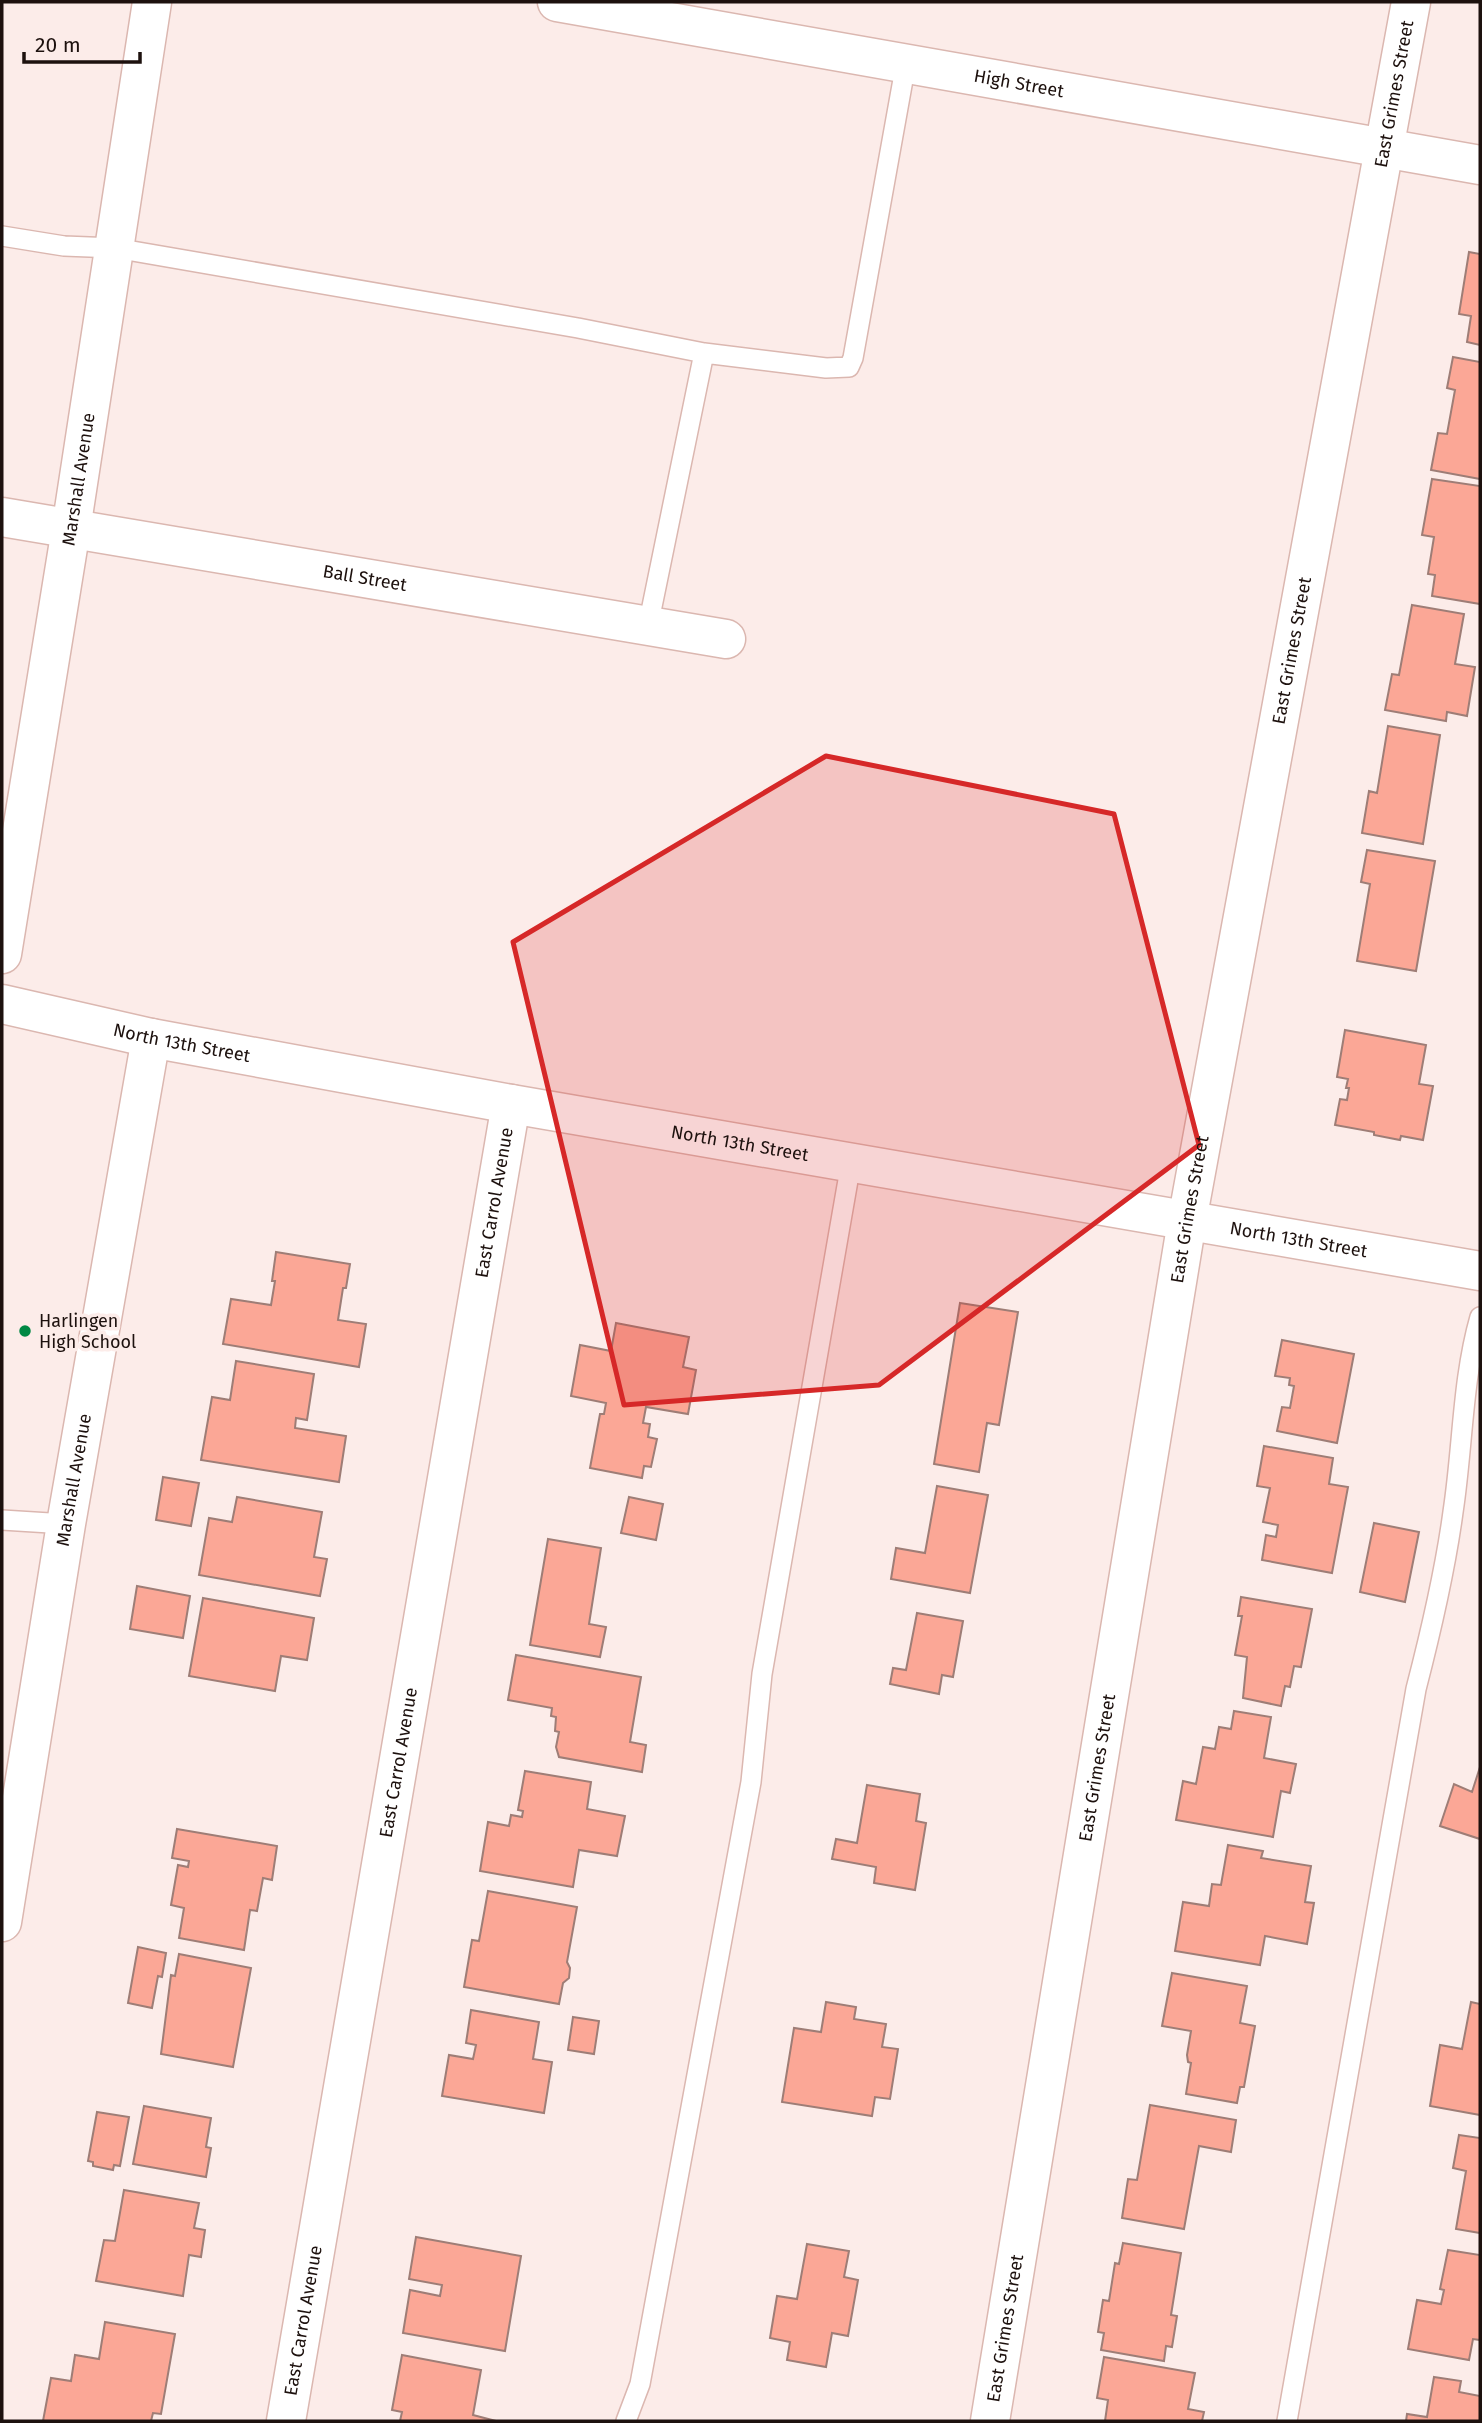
<svg xmlns="http://www.w3.org/2000/svg" width="1482" height="2423" viewBox="0 0 1482 2423" font-family="'Fira Sans',sans-serif">
  <style>
    .building { fill: #fba796; stroke: #9e7d76; stroke-width: 2 }
    .lines { fill: none; stroke-linecap: round; stroke-linejoin: round }
    .lane-casing { stroke: #dbb7b0; stroke-width: 22 }
    .street-casing { stroke: #dbb7b0; stroke-width: 41 }
    .secondary-casing { stroke: #dbb7b0; stroke-width: 41 }
    .lane { stroke: #fff; stroke-width: 19 }
    .street { stroke: #fff; stroke-width: 38 }
    .secondary { stroke: #fff; stroke-width: 38 }
    .marked { fill: #d62828; fill-opacity: 0.2; stroke: #d62828; stroke-width: 5; stroke-linejoin: round }
    .poi-dot { fill: #084; stroke: #fcece9; stroke-width: 2.5 }
    .labels { text-anchor: middle; dominant-baseline: central; stroke-width: 7; stroke-linejoin: round; paint-order: stroke }
    .street-label { font-size: 18px; fill: #1d110e; stroke: #fcece9 }
    .poi-label { font-size: 18px; fill: #1d110e; stroke: #fcece9; text-anchor: start }
  </style>
  <rect width="100%" height="100%" fill="#fcece9"/>
  <!-- building -->
  <path class="building" d="M1469,252L1480,254V345L1467,342L1471,316L1459,314Z
    M1453,357L1480,362V479L1431,470L1438,433L1447,434L1455,390L1447,388Z
    M1432,479L1480,486V604L1432,596L1435,575L1428,574L1434,537L1422,535Z
    M1412,605L1464,614L1455,664L1475,667L1467,716L1447,712L1446,721L1385,710L1392,674L1399,675Z
    M1388,726L1440,735L1423,844L1362,833L1369,791L1377,793Z
    M1367,850L1435,861L1416,971L1357,961L1370,884L1361,882Z
    M1345,1030L1426,1045L1419,1084L1433,1086L1423,1140L1401,1136L1400,1140L1374,1135V1132L1335,1125L1340,1099L1347,1100L1349,1088H1346L1348,1079L1337,1077Z
    M276,1252L350,1264L346,1288H343L338,1320L366,1324L359,1367L223,1344L231,1299L271,1305L275,1281H272Z
    M960,1303L1018,1312L999,1425L987,1423L979,1472L934,1464Z
    M616,1323L689,1337L683,1367L696,1370L688,1414L646,1407L643,1423L650,1424L648,1437L657,1439L651,1467L644,1466L642,1478L590,1468L600,1414H604L606,1403L571,1396L580,1345L611,1351Z
    M1282,1340L1354,1354L1337,1443L1277,1431L1282,1407L1290,1408L1294,1386L1289,1385L1290,1378L1275,1376Z
    M236,1361L314,1374L307,1420L296,1418L295,1428L346,1436L339,1482L201,1460L212,1397L230,1400Z
    M1264,1446L1333,1458L1329,1484L1348,1487L1332,1573L1262,1560L1266,1535L1276,1537L1278,1525L1263,1522L1270,1488L1257,1486Z
    M163,1477L199,1483L191,1526L156,1520Z
    M937,1486L988,1495L970,1593L891,1579L896,1548L925,1553Z
    M237,1497L322,1512L314,1557L327,1559L320,1596L199,1575L209,1518L232,1522Z
    M629,1497L663,1504L656,1540L621,1533Z
    M1374,1523L1419,1532L1405,1602L1360,1592Z
    M548,1539L601,1548L589,1624L606,1627L600,1657L530,1645Z
    M137,1586L190,1596L183,1638L130,1629Z
    M1241,1597L1312,1609L1301,1667L1294,1666L1290,1687L1285,1686L1281,1706L1243,1698L1247,1657L1235,1655L1242,1616H1238Z
    M203,1598L314,1618L307,1660L281,1656L275,1691L189,1676Z
    M917,1613L963,1621L953,1677L942,1675L939,1694L890,1684L893,1668L906,1670Z
    M516,1655L641,1677L630,1742L646,1745L642,1772L559,1757L556,1747L559,1732L555,1731L556,1717L551,1716L552,1708L508,1700Z
    M1234,1711L1271,1717L1264,1758L1296,1764L1290,1793L1281,1791L1273,1837L1176,1820L1183,1781L1196,1784L1203,1747L1215,1749L1219,1727L1231,1729Z
    M1480,1767V1839L1440,1826L1454,1784L1472,1792Z
    M525,1771L591,1782L587,1809L625,1816L617,1856L579,1850L573,1887L480,1871L488,1822L509,1826L511,1815L522,1817L523,1811L518,1810Z
    M867,1785L920,1794L916,1821L926,1823L915,1890L874,1883L876,1867L832,1859L836,1839L857,1843Z
    M177,1829L277,1846L272,1880L263,1878L257,1911L250,1910L244,1950L179,1938L184,1908L171,1905L178,1865L188,1867L189,1861L172,1858Z
    M1228,1845L1263,1851L1261,1858L1311,1866L1305,1902L1314,1903L1307,1944L1265,1936L1260,1965L1175,1951L1183,1902L1209,1906L1212,1884L1221,1885Z
    M488,1891L577,1907L567,1962L570,1968L569,1978L563,1983L559,2004L464,1987L472,1940L479,1941Z
    M138,1947L166,1953L162,1977L158,1976L152,2008L128,2003Z
    M179,1954L251,1968L233,2067L161,2054L171,1975L175,1976Z
    M1172,1973L1247,1986L1240,2023L1255,2026L1244,2087H1240L1237,2103L1186,2094L1191,2063L1188,2062L1187,2055L1191,2031L1162,2026Z
    M826,2002L856,2007L854,2019L886,2024L882,2047L898,2049L890,2099L875,2097L872,2116L782,2102L794,2028L821,2032Z
    M1471,2002L1480,2004V2115L1430,2106L1440,2045L1462,2049Z
    M471,2010L539,2022L533,2059L552,2062L544,2113L442,2096L449,2055L473,2059L476,2045L466,2043Z
    M573,2017L599,2021L594,2054L568,2050Z
    M1150,2105L1236,2120L1231,2152L1199,2146L1184,2229L1122,2218L1128,2179L1137,2180Z
    M144,2106L211,2118L206,2147L211,2148L206,2177L133,2164Z
    M97,2112L129,2117L120,2166L114,2165L113,2170L93,2166V2162L88,2161Z
    M1459,2135L1480,2138V2233L1456,2229L1466,2171L1453,2168Z
    M124,2190L199,2203L194,2228L205,2230L201,2257L189,2255L183,2296L96,2281L104,2240L115,2241Z
    M416,2237L521,2256L505,2351L403,2333L410,2290L440,2296L442,2285L409,2279Z
    M1123,2243L1181,2253L1171,2315L1177,2316L1172,2347L1166,2346L1164,2361L1101,2350L1104,2333L1098,2332L1103,2300L1109,2301L1115,2263L1119,2264Z
    M807,2244L849,2251L844,2277L858,2280L848,2336L832,2333L826,2367L787,2360L790,2342L770,2338L777,2296L797,2299Z
    M1448,2250L1480,2255V2340L1473,2339L1469,2360L1408,2349L1417,2300L1441,2304L1444,2290L1440,2289Z
    M105,2322L175,2334L161,2414L153,2413L151,2421H43L51,2378L71,2381L75,2355L99,2359Z
    M402,2355L481,2370L473,2415L496,2421H400L402,2412L392,2410Z
    M1104,2357L1195,2373L1188,2409L1204,2412L1202,2421H1105L1108,2400L1097,2398Z
    M1434,2377L1461,2381L1459,2392L1480,2396V2421H1406L1407,2414L1427,2417Z"/>
  <g class="lines">
    <defs>
      <path id="lane" d="M2,236L64,246L115,248L578,328L704,353L826,368L849,367L853,358L906,63
        M648,626L704,353
        M2,1520L66,1524
        M626,2421L640,2384L751,1782L762,1674L851,1163
        M1287,2421L1416,1689C1431,1631 1445,1572 1453,1512C1463,1447 1462,1380 1480,1317"/>
      <g id="street">
        <path id="s1" d="M557,2L1480,165"/>
        <path id="s2" d="M2,517L726,639"/>
        <path id="s3" d="M2,954L71,529L152,2"/>
        <path id="s4" d="M286,2421L511,1104"/>
      </g>
      <g id="secondary">
        <path id="s5" d="M2,1004L151,1038L511,1104L1480,1271"/>
        <path id="s6" d="M2,1922L66,1524L151,1038"/>
        <path id="s7" d="M990,2421L1187,1221L1411,2"/>
      </g>
    </defs>
    <!-- lane casing -->
    <use href="#lane" class="lane-casing"/>
    <!-- street casing -->
    <use href="#street" class="street-casing"/>
    <!-- secondary casing -->
    <use href="#secondary" class="secondary-casing"/>
    <!-- lane -->
    <use href="#lane" class="lane"/>
    <!-- street -->
    <use href="#street" class="street"/>
    <!-- secondary -->
    <use href="#secondary" class="secondary"/>
  </g>
  <!-- marked area -->
  <path class="marked" d="M826,756L1114,814L1199,1145L879,1385L624,1405L513,942Z"/>
  <!-- markers -->
  <circle class="poi-dot" cx="25" cy="1331" r="7"/>
  <g class="labels">
    <!-- street labels -->
    <g class="street-label">
      <text stroke="none"><textPath href="#s1" startOffset="469">High Street</textPath></text>
      <text stroke="none"><textPath href="#s7" startOffset="2362">East Grimes Street</textPath></text>
      <text stroke="none"><textPath href="#s3" startOffset="481">Marshall Avenue</textPath></text>
      <text stroke="none"><textPath href="#s2" startOffset="368">Ball Street</textPath></text>
      <text stroke="none"><textPath href="#s7" startOffset="1796">East Grimes Street</textPath></text>
      <text stroke="none"><textPath href="#s5" startOffset="184">North 13th Street</textPath></text>
      <text stroke="none"><textPath href="#s5" startOffset="751">North 13th Street</textPath></text>
      <text stroke="none"><textPath href="#s4" startOffset="1236">East Carrol Avenue</textPath></text>
      <text stroke="none"><textPath href="#s7" startOffset="1228">East Grimes Street</textPath></text>
      <text stroke="none"><textPath href="#s5" startOffset="1318">North 13th Street</textPath></text>
      <text stroke="none"><textPath href="#s6" startOffset="448">Marshall Avenue</textPath></text>
      <text stroke="none"><textPath href="#s4" startOffset="668">East Carrol Avenue</textPath></text>
      <text stroke="none"><textPath href="#s7" startOffset="662">East Grimes Street</textPath></text>
      <text stroke="none"><textPath href="#s4" startOffset="102">East Carrol Avenue</textPath></text>
      <text stroke="none"><textPath href="#s7" startOffset="94">East Grimes Street</textPath></text>
    </g>
    <!-- poi labels -->
    <g class="poi-label">
      <text x="39" y="1321">Harlingen<tspan x="39" dy="21">High School</tspan></text>
    </g>
  </g>
  <!-- border -->
  <rect width="1482" height="2423" fill="none" stroke="#1d110e" stroke-width="7"/>
  <!-- scale -->
  <path d="M24 52v10h116v-10" fill="none" stroke="#1d110e" stroke-width="3.5"/>
  <text x="35" y="52" font-size="21" fill="#1d110e" stroke="#fcece9" stroke-width="5" paint-order="stroke">20 m</text>
</svg>
